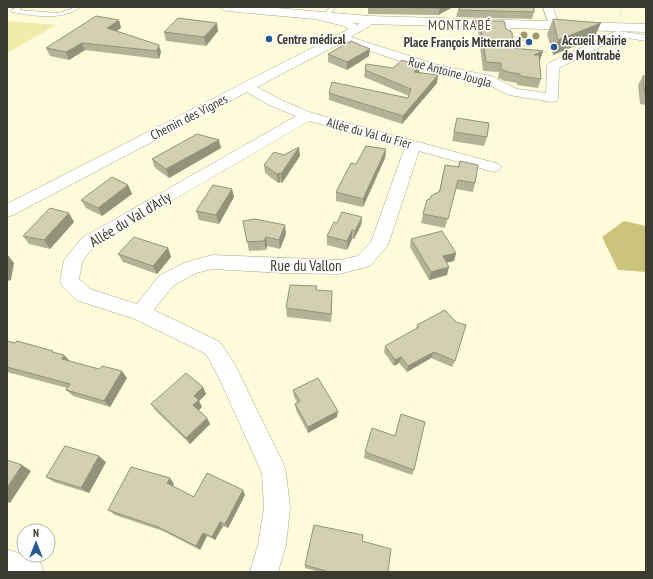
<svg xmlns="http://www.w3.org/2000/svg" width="653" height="579" viewBox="0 0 653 579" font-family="'PT Sans Narrow',sans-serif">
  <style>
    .green { fill: #f1eba9 }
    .forest { fill: #ccc47b }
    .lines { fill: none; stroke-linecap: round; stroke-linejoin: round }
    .lane-casing { stroke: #aaa789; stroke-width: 1 }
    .street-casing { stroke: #aaa789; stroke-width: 1 }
    .primary-casing { stroke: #aaa789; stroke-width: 1 }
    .path { stroke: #a2a08a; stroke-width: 1.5; stroke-dasharray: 0.5 2; stroke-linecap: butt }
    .lane { fill: #fff; fill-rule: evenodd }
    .street { fill: #fff; fill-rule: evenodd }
    .primary { fill: #fff; fill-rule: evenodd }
    .tree { fill: #9d996b }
    .wall { fill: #b5b397 }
    .shaded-wall { fill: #93927b }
    .building { fill: #d2d0b0; stroke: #93927b }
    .poi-dot { fill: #265992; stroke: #fff; stroke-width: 1.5 }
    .labels { text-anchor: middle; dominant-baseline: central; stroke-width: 3; stroke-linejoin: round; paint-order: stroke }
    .far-poi-label { font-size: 13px; font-weight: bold; fill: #3c3b2f; stroke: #fff; text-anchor: start }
    .far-street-label { font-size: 13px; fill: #3c3b2f; stroke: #fff }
    .far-quarter-label { font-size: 14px; letter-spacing: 1px; fill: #514e33; stroke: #fff }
    .street-label { font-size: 15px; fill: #3c3b2f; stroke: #fff }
  </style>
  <rect width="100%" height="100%" fill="#fefbdb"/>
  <!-- green -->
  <path class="green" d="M7,21L56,25L7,53Z"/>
  <!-- forest -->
  <path class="forest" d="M624,221L646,226V272L618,270L602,237Z"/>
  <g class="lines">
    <defs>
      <path id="lane" d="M16,7H23L19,10L57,13C65,12 71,7 80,7C63,21 33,16 12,12V10Z
        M330,7H336L327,17H323V15Z
        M505,27L510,28V35L530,44V46H526L505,37Z"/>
      <path id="street" d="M543,7H553L559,26L558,28H550Z
        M311,12L352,22L357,25L365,18H373L374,20L371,25L351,37L434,64L491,76L517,89L546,93L547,66L549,63L614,32L618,31L646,35V41L620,37L559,68L558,98L557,101L552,102L509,95L483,82L427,70L343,42L257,87L279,99L312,113L499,164L502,167L499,170L494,172L419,151L388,245L370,266L339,274L283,273L212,269L196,273L173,286L154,310L220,342L235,365L283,463L286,472L290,508L286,545L278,572H250L258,545L264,508L262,473L219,378L206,354L135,319L76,300L62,286L60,281L64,260L82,238L296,116L269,105L247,92L13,215L7,217V204L349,29L344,26L307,17L306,15ZM309,121L405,147L371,242L358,256L339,260L212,255L184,263L159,276L137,304L90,289L79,279L82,262L94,246Z
        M7,549L40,562L44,572H7Z"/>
      <path id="primary" d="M220,7H265L369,16L646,24V32L369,24L226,11L222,9Z"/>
    </defs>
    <!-- lane casing -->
    <use href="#lane" class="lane-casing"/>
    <!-- street casing -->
    <use href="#street" class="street-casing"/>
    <!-- primary casing -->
    <use href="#primary" class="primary-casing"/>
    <!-- path -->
    <path class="path" d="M620,15L622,7
      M537,49L547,53"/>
    <!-- lane -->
    <use href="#lane" class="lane"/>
    <!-- street -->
    <use href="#street" class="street"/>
    <!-- primary -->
    <use href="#primary" class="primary"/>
  </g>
  <!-- trees -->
  <g class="tree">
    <circle cx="524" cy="35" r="3.5"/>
    <circle cx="536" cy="36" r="3.5"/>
  </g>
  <!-- wall -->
  <path class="wall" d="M368,7H453L438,15L368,14Z
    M458,10L534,12L532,19L456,17Z
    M553,19L594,38L553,55L547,34Z
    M119,20L121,28L117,31L161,52L159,59L85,50L69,60L50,56L46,48Z
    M474,21H504L506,29L513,48L543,51L540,60L539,61L541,79L538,88L517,85V83L505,81L498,78L499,72L483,71L478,29H472Z
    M218,31L206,46L166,41L164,32Z
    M328,54L369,56L347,70L328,62Z
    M365,70L419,72L437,83L402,124L329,100V93L408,98L409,96L364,77Z
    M643,76H646V105L640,104L638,85Z
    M457,118L487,137L484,146L452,141Z
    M221,148L169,178L155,168L152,159Z
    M386,149L385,158L363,207L336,201V192L356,164Z
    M284,155L300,156L282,183L280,182L278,183L265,173L264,165Z
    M460,161L475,183L473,192L456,189L445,228L421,223L423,214L430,199L439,191L445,165L458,167Z
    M128,185L132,194L102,216L86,208L81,200Z
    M232,189L234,197L219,224L199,220L196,211Z
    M69,213L74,222L50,249L29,244L23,236Z
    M362,217L361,225L354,239H352L347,250L327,245V236L337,223Z
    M243,221L286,234L280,249L267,246L266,250L249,251Z
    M411,239L456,253L454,261L447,262V275L429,280L410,247Z
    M168,248L171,257L157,274L123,262L118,254Z
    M317,290L332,299L331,322L287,317L286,308Z
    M417,325L455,361L452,367L431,358L407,372L399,363L394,366L384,352L385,346L416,329Z
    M7,341L53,351L55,353L64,355L69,361L127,378L110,407L73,396L66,390L67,388L7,372Z
    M203,387L206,394L199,401L202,407L198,410L207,418L210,424L190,444L155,410L151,404Z
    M293,390L337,417L308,433L296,410L295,404L297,402L294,397Z
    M365,452L414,470L412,475L364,458Z
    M106,462L89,493L54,482L46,477Z
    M174,484L173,486L194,497L245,495L228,528L223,526L215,540L207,536L200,550L163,531L115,515L108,510Z
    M362,541L388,572H319L305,568V565Z"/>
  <!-- shaded-wall -->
  <path class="shaded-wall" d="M442,7H453L438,15L440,8Z
    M119,20L121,28L110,35L107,28Z
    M217,23L218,31L206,46L204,37Z
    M601,23L594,38L553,55L558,40Z
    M82,43L85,50L69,60L66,52Z
    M159,45L161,52L159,59L157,51Z
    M370,49L369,56L347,70V62Z
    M543,51L540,60L531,64L534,55Z
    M420,66L419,73L414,72Z
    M438,75L437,83L402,124L403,116Z
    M219,140L221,148L169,178L166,169Z
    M299,147L300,156L282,183L281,174Z
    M386,149L385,158L363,207V199Z
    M279,173L280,182L278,183L277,174Z
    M128,185L132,194L102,216L98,208Z
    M232,189L234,197L219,224L216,215Z
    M69,213L74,222L50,249L44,240Z
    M362,217L361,225L354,239L355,231Z
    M285,225L286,234L280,249L279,240Z
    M352,230V239L347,250V241Z
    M266,237L267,246L266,250L264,241Z
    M168,248L171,257L157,274L153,266Z
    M456,253L454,261L440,264L443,256Z
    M7,254L14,263L11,280L7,281Z
    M449,267L447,275L429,280L431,272Z
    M332,291V299L331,322V314Z
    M434,352L431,358L407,372L408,366Z
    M64,355L71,362L62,359Z
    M401,357L399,363L394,366L395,360Z
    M122,371L127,378L110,407L104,401Z
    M203,387L206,394L199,401L202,407L197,412L193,405L194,396Z
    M338,411L337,417L308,433V427Z
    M207,418L210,424L190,444L186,438Z
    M99,456L106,462L89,493L81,488Z
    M22,465L31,471L10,503L7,502V488Z
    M170,478L174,484L172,488L167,483Z
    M243,490L245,495L228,528L225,524Z
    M220,522L223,526L215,540L212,537Z
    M203,533L207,536L200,550L196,546Z"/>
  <!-- building -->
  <path class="building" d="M368,7H442L440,8Z
    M461,7H534V12L458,10Z
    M96,16L119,20L107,28L159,45L157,51L82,43L66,52L46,48Z
    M178,18L217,23L204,37L164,32Z
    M553,19L601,23L558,40Z
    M474,21H504L506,29L512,32L513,48L543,51L534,55H539L541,79L520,76V74L508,72L501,69V63L486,62L480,21Z
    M351,41L370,49L347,62L328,54Z
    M402,60L420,66L414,72L438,75L403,116L329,93L332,82L408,98L411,89L365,70L366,64L393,68Z
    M643,76H646V95H645Z
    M457,118L489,123L487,137L454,132Z
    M197,134L219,140L166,169L152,159Z
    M366,146L386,149L363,199L336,192L351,163L356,164Z
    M299,147L281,174L279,173L277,174L264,165L274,152L284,155Z
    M460,161L478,165L475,183L458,180L448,219L423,214L427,200L430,199L431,196L440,191L445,165L459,167Z
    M112,177L128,185L98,208L81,200Z
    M213,185L232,189L216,215L196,211Z
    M50,208L69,213L44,240L23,236Z
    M342,212L362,217L355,231L352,230L347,241L327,236L334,222L337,223Z
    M255,219L285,225L279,240L266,237L264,241L247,242L243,221Z
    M442,231L456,253L443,256L449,267L431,272L411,239Z
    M134,237L168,248L153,266L118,254Z
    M290,285L317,286L316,290L332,291L331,314L286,308Z
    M445,310L456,322L466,325L455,361L434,352L408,366L401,357L395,360L385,346L419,327L417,325Z
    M7,341L15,343L17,341L53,351L52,352L64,355L62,359L99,369L102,366L122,371L104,401L66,390L70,384L7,367Z
    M186,373L203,387L194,396L199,400L193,405L207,418L186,438L151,404Z
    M318,378L338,411L308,427L295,404L300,401L293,390Z
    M401,414L425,422L414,470L365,452L372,428L395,436Z
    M65,446L99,456L81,488L46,477Z
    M7,460L22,465L7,488Z
    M131,467L170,478L167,483L194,497L207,473L243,490L225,524L220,522L212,537L203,533L196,546L158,527L108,510Z
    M314,525L363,535L362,541L391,549L388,572H329L305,565Z"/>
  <!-- markers -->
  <g class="poi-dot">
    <circle cx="269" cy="39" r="4"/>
    <circle cx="529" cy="42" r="4"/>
    <circle cx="554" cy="47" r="4"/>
  </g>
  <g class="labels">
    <!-- far-poi labels -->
    <g class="far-poi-label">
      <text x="277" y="39">Centre médical</text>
      <text x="562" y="40">Accueil Mairie<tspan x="562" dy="15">de Montrabé</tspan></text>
      <text x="521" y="42" text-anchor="end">Place François Mitterrand</text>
    </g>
    <!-- far-street labels -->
    <g class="far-street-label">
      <text transform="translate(450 72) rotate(15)">Rue Antoine Jougla</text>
      <text transform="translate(189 117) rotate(-27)">Chemin des Vignes</text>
      <text transform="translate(369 133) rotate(15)">Allée du Val du Fier</text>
    </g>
    <!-- far-quarter labels -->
    <g class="far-quarter-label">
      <text x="460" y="25">MONTRABÉ</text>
    </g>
    <!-- street labels -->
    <g class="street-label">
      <text transform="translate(130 219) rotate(-31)">Allée du Val d'Arly</text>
      <text x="306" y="265">Rue du Vallon</text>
    </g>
  </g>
  <!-- border -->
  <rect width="653" height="579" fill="none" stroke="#3c3b2f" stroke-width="16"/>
  <!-- north arrow -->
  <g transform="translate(36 543)"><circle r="19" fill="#ffffff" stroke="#b1b1ac"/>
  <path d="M0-3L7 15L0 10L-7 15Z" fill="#265992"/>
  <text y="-6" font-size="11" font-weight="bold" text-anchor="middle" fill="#3c3b2f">N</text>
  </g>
</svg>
